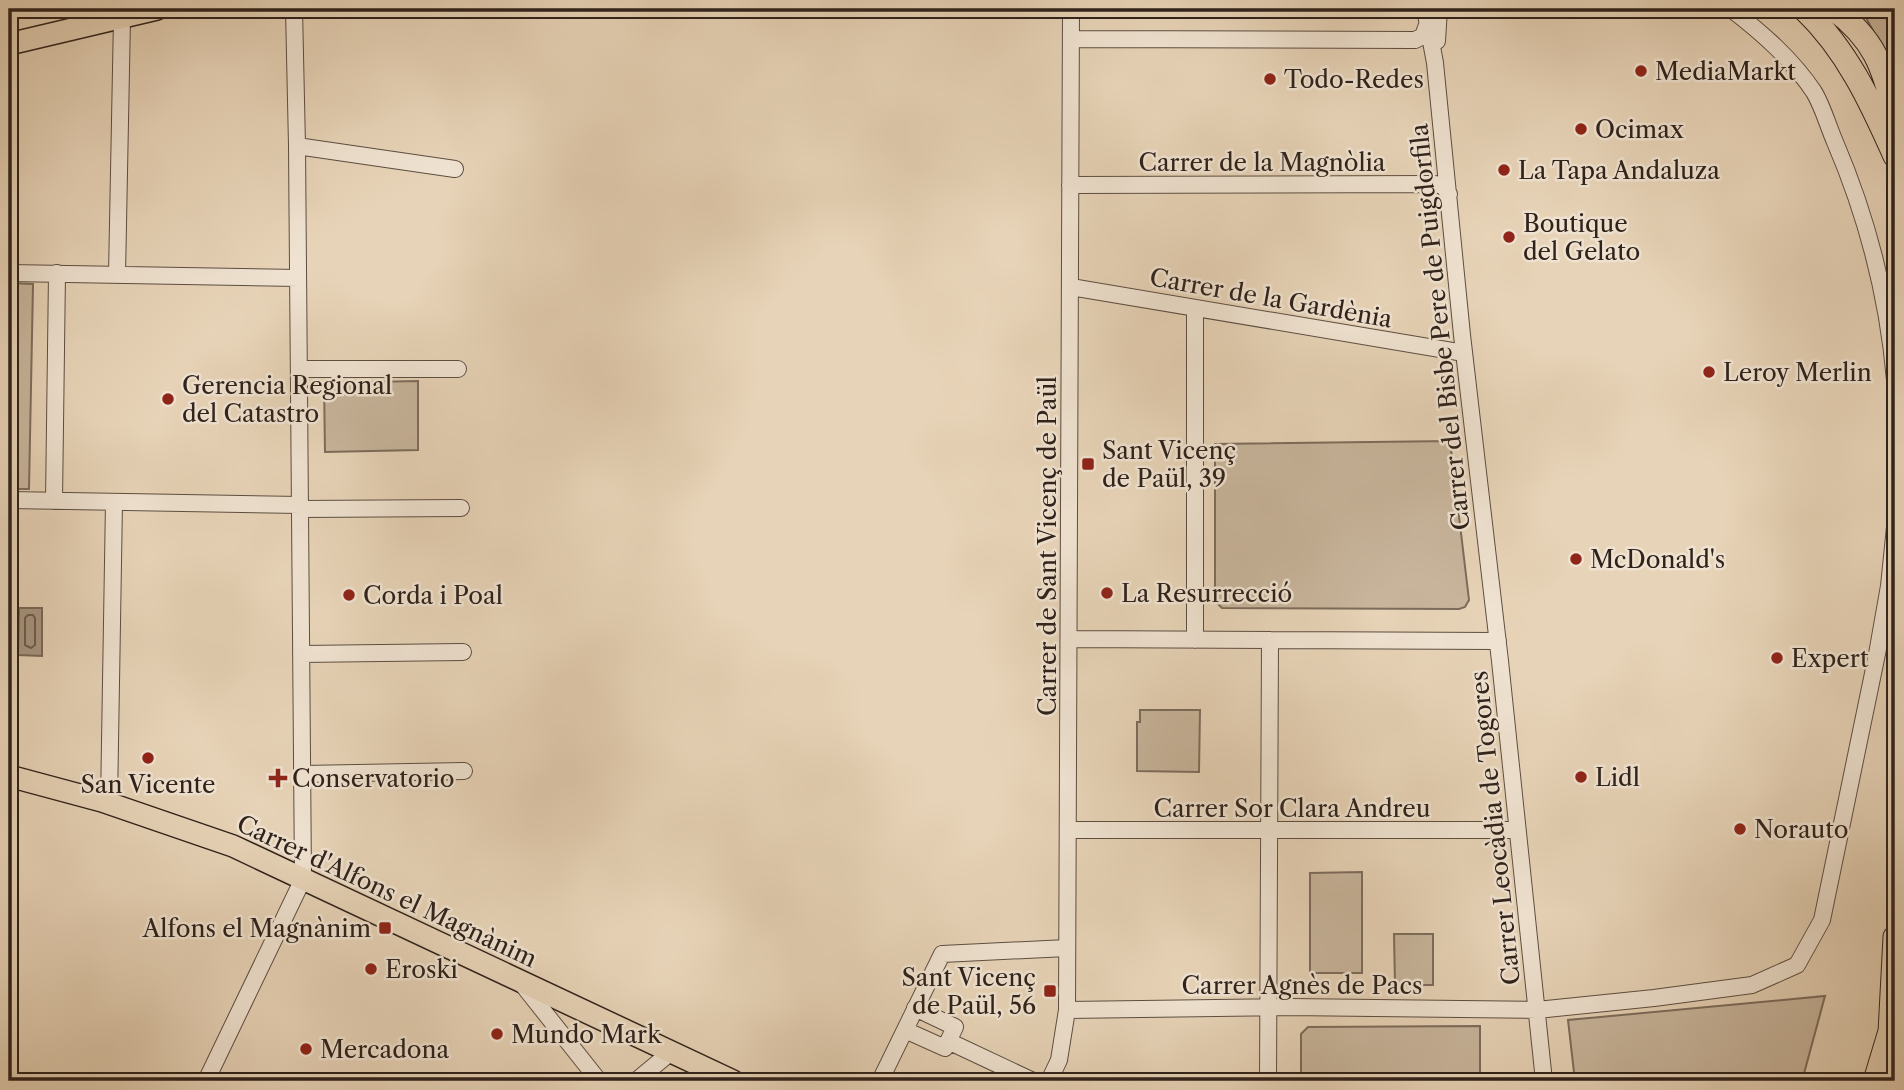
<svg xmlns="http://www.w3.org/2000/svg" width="1904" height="1090" viewBox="0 0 1904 1090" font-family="'Libre Caslon Text',serif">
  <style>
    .green { fill: #c8b59c; stroke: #7c6c5c; stroke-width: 2 }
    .water { fill: #a89782; stroke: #786859; stroke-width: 2 }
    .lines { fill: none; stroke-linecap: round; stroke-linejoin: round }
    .shore { stroke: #6c5c4e; stroke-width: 2 }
    .minor-casing { stroke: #5d4e42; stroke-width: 18 }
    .major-casing { stroke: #2f221b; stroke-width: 24 }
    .highway-casing { stroke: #2f221b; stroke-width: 25 }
    .minor { stroke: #efe2d0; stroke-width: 16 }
    .major { stroke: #e7d3b7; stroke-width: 21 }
    .highway { stroke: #e7d3b7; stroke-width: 23 }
    .poi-dot { fill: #8f2418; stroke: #efe2d0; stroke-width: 2.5 }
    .labels { text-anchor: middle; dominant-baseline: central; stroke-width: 5; stroke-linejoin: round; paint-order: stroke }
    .poi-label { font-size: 24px; fill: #2f221b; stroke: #efe2d0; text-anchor: start }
    .street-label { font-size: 24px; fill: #2f221b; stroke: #efe2d0 }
  </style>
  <rect width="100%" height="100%" fill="#e7d3b7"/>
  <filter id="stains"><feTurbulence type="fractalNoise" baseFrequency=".00286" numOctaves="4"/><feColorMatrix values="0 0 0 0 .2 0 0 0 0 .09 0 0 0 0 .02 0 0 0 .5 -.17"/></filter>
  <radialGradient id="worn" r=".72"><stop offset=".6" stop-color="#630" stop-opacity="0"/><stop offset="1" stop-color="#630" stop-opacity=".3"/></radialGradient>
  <!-- green -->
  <path class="green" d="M1874,9H1895V83L1889,60L1864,14Z
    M9,283L33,284L29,489H9Z
    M418,381V450L325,452L324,383Z
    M1450,441L1469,600L1465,607L1459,609L1222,608L1215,601V444Z
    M1140,710H1200L1199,772L1137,771V722H1140Z
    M1362,872V973H1310V873Z
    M1394,934H1433V985H1395Z
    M1825,996L1802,1081H1575L1568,1020Z
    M1480,1026V1081H1301V1034L1308,1027Z"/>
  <!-- water -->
  <path class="water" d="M19,608H42V656L18,655Z"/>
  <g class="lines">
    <!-- shore -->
    <path class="shore" d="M28,615H33L35,618V645L31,648L25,645V618Z"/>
    <defs>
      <path id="minor" d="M1425,9L1435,63L1462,335L1500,661L1544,1081
        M1731,9C1762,33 1792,59 1814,92C1823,107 1828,126 1835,142C1867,217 1888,298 1895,380
        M1071,39L1415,40L1423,36L1427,25
        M1437,41L1439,9
        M297,146L455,169
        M1070,185L1435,184L1443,186L1449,194
        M9,273L298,278
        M117,275L122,18
        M1071,287L1464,353
        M299,369H458
        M9,500L300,505
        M54,501L57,273
        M300,509L461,508
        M1069,639L1498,641
        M1195,640V308
        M301,654L463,652
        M303,774L464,771
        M109,803L114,502
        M1068,830H1517
        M522,984L599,1081
        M1067,1010L1289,1007L1537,1010L1654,998L1752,985L1797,965L1822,920L1877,654L1889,586L1895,527
        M905,1030L945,1048L955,1027L915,1008
        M948,1041L1033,1081
        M206,1081L303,879L297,146L294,9
        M636,1081L671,1052
        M880,1081L942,954L1067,948
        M1049,1081L1059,1060L1067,1010L1071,9
        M1268,1081L1270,640"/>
      <path id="major" d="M9,44L157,9
        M9,776L102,801L233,846L733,1081"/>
      <path id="highway" d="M1804,9C1847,50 1871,102 1895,156
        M1834,9C1874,39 1883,66 1895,113
        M1890,1032L1895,937
        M1875,1081L1894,1018"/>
    </defs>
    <!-- minor casing -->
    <use href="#minor" class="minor-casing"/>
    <!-- major casing -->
    <use href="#major" class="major-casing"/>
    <!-- highway casing -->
    <use href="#highway" class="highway-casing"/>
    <!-- minor -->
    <use href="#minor" class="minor"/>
    <!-- major -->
    <use href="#major" class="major"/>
    <!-- highway -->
    <use href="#highway" class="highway"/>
  </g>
  <!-- markers -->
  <g class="poi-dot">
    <circle cx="1641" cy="71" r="7"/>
    <circle cx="1270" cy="79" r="7"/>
    <circle cx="1581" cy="129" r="7"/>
    <circle cx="1504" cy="170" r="7"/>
    <circle cx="1509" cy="237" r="7"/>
    <circle cx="1709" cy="372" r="7"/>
    <circle cx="168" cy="399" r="7"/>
    <rect x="1081" y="457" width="14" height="14" rx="3.5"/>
    <circle cx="1576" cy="559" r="7"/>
    <circle cx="1107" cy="593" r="7"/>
    <circle cx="349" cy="595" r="7"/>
    <circle cx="1777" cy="658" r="7"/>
    <circle cx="148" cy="758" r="7"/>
    <circle cx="1581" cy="777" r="7"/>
    <path d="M274.5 767.5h7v7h7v7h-7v7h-7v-7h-7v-7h7z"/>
    <circle cx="1740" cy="829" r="7"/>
    <rect x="378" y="921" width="14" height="14" rx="3.5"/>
    <circle cx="371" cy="969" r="7"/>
    <rect x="1043" y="984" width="14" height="14" rx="3.5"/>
    <circle cx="497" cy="1034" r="7"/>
    <circle cx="306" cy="1049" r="7"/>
  </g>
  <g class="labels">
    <!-- poi labels -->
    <g class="poi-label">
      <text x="1655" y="71">MediaMarkt</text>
      <text x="1284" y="79">Todo-Redes</text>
      <text x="1595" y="129">Ocimax</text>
      <text x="1518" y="170">La Tapa Andaluza</text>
      <text x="1523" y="223">Boutique<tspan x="1523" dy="28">del Gelato</tspan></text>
      <text x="1723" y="372">Leroy Merlin</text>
      <text x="182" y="385">Gerencia Regional<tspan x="182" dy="28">del Catastro</tspan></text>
      <text x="1102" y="450">Sant Vicenç<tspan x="1102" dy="28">de Paül, 39</tspan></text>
      <text x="1590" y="559">McDonald's</text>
      <text x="1121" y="593">La Resurrecció</text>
      <text x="363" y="595">Corda i Poal</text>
      <text x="1791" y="658">Expert</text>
      <text x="1595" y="777">Lidl</text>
      <text x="292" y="778">Conservatorio</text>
      <text x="148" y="784" text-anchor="middle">San Vicente</text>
      <text x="1754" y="829">Norauto</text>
      <text x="371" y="928" text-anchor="end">Alfons el Magnànim</text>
      <text x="385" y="969">Eroski</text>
      <text x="1036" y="977" text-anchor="end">Sant Vicenç<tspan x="1036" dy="28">de Paül, 56</tspan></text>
      <text x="511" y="1034">Mundo Mark</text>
      <text x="320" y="1049">Mercadona</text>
    </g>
    <!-- street labels -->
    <g class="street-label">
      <text x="1262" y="162">Carrer de la Magnòlia</text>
      <text transform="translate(1271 298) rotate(10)">Carrer de la Gardènia</text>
      <text transform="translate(1440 327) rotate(-96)">Carrer del Bisbe Pere de Puigdorfila</text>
      <text transform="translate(1047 546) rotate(-90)">Carrer de Sant Vicenç de Paül</text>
      <text x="1292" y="808">Carrer Sor Clara Andreu</text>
      <text transform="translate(1495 828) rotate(-96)">Carrer Leocàdia de Togores</text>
      <text transform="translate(387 891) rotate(25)">Carrer d'Alfons el Magnànim</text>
      <text x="1302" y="985">Carrer Agnès de Pacs</text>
    </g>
  </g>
  <!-- margin -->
  <rect width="1904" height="1090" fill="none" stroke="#e7d3b7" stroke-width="35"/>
  <rect x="10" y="10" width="1883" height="1069" fill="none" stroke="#2f221b" stroke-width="3.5"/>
  <rect x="18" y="18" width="1869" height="1055" fill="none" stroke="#2f221b" stroke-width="2"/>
  <rect width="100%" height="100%" filter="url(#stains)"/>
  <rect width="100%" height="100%" fill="url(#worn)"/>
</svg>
